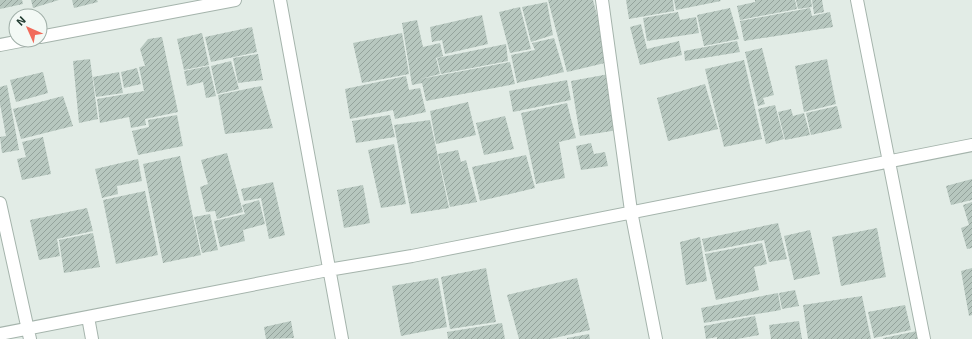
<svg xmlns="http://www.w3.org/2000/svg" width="972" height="339" viewBox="0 0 972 339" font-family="'Exo 2',sans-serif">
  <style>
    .building { fill: url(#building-hatch) }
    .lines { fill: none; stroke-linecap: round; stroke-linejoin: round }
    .street-casing { stroke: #a5b4ac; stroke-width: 14 }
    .street { stroke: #fff; stroke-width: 12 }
  </style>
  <defs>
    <pattern id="building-hatch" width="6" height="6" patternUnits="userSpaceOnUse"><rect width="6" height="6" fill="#b7c7bf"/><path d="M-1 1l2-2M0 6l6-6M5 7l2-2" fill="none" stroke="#94a39c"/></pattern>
  </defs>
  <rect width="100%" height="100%" fill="#e2ece6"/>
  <!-- building -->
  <path class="building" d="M0,0H22L23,4L0,9Z
    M31,0H59L33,8Z
    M72,0H97L98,2L74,8Z
    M548,0H593L609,62L567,72Z
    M626,0H673L674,11L629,19Z
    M674,0H720L721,1L676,10Z
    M755,0H795L797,9L740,20L737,6L755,2Z
    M796,0H811L812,7L798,9Z
    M812,0H822L824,12L814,14Z
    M547,2L553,35L531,42L522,7Z
    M520,7L531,49L510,53L499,12Z
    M730,8L739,39L704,46L697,15Z
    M810,8L812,16L830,12L833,27L744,41L740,21Z
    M678,12L680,20L696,17L699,33L647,41L643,18Z
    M482,15L488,44L445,54L442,40L432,42L430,27Z
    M417,20L423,47L440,43L443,56L436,58L440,74L420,79L510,62L515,84L426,101L422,83L412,85L402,23Z
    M641,24L647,49L679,41L682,55L640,65L630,27Z
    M252,27L257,52L211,62L205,37Z
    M202,33L209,65L184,70L177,39Z
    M402,33L409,74L362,83L353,43Z
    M162,37L178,112L145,119L146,125L131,128L129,117L100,123L97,99L144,91L139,67L145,66L140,49L148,39Z
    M554,38L564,72L517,83L511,55L535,50L532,43Z
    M737,41L740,52L685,61L684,51Z
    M506,44L508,61L441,74L437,58Z
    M762,48L774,95L763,98L765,104L758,106L745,52Z
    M258,54L263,80L238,83L233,58Z
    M90,59L98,119L79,123L73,61Z
    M827,59L836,104L804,112L795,66Z
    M744,60L762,139L724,147L705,69Z
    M231,61L239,89L217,94L211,66Z
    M209,66L216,96L206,98L203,82L187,86L184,71Z
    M137,68L141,84L124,88L121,72Z
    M43,72L48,93L16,102L10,80Z
    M119,72L123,93L96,97L93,77Z
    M609,74L618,130L580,136L571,81Z
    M406,76L409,90L420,88L426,112L395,119L393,110L350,119L345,89Z
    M567,80L571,100L513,112L509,91Z
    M705,84L718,129L668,141L657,98Z
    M7,85L19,150L2,153L0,137L6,136L0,104V87Z
    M261,86L273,128L225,134L218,95Z
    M63,96L73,126L21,139L13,109Z
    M468,102L476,135L436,144L430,111Z
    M567,103L576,138L559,142L565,178L536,184L521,113Z
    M775,105L784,139L766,144L758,109Z
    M837,106L842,128L811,135L806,113Z
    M791,109L793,116L804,113L810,135L785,140L778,112Z
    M177,115L183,146L138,155L132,131L149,127L148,120Z
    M390,115L395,137L356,143L352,121Z
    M505,116L514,149L484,155L476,123Z
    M430,120L449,208L411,214L394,125Z
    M43,137L51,174L22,180L17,159L26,157L22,142Z
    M591,143L594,154L605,152L608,166L581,170L576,146Z
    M394,144L406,204L381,208L368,150Z
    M458,150L461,162L466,160L477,202L450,207L438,154Z
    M227,153L243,212L217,219L215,211L206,212L200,187L208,184L201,160Z
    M526,155L535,188L480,201L472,167Z
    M180,156L201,255L163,263L143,164Z
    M138,159L142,181L117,186L118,194L102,198L95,169Z
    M972,179V200L951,205L946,186Z
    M273,182L285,235L269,239L261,198L244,201L241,189Z
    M363,185L370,223L344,228L337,190Z
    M145,191L158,255L116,264L103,200Z
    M259,200L265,224L243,230L245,241L220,247L214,221L245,214L242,205Z
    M972,202V248L967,249L961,228L969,225L963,205Z
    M87,208L93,231L57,239L60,256L39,260L30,220Z
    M210,214L218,250L202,253L194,217Z
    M778,223L787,259L769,262L764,240L705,252L702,239Z
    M877,228L886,277L841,286L832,237Z
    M810,230L820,274L794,280L784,236Z
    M93,233L100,267L64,273L59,240Z
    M700,237L707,281L686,285L680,242Z
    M762,243L767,264L754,267L759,290L716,300L705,254Z
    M486,268L496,322L450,329L441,277Z
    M972,268V315L969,316L961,271Z
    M438,278L447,327L401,336L392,286Z
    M577,278L590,330L550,339H519L507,295Z
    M795,290L799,306L782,309L779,293Z
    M778,293L781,310L704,323L701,308Z
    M862,296L871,339H808L803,305Z
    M905,305L911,330L874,338L868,312Z
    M755,316L759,335L737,339H717V337L706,339L704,326Z
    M291,321L294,338L266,339L264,327Z
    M799,321L802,339H771L769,325Z
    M502,323L505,339H448L447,332Z
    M917,331L919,339H883V338Z
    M589,334L590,339H567V338Z"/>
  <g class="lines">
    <defs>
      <path id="street" d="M280,0L342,339
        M602,0L631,211L656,339
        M857,0L924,339
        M40,37L235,0
        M0,45L26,40
        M0,203L30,339
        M88,317L92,339
        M0,334L328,270L412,256L972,145"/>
    </defs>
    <!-- street casing -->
    <use href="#street" class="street-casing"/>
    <!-- street -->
    <use href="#street" class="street"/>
  </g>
  <!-- north arrow -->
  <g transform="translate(28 28) rotate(315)"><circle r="19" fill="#f3f9f5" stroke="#9faea7"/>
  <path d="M0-3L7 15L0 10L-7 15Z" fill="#f16b5b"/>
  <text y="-6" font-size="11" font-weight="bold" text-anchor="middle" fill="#223d32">N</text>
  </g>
</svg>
